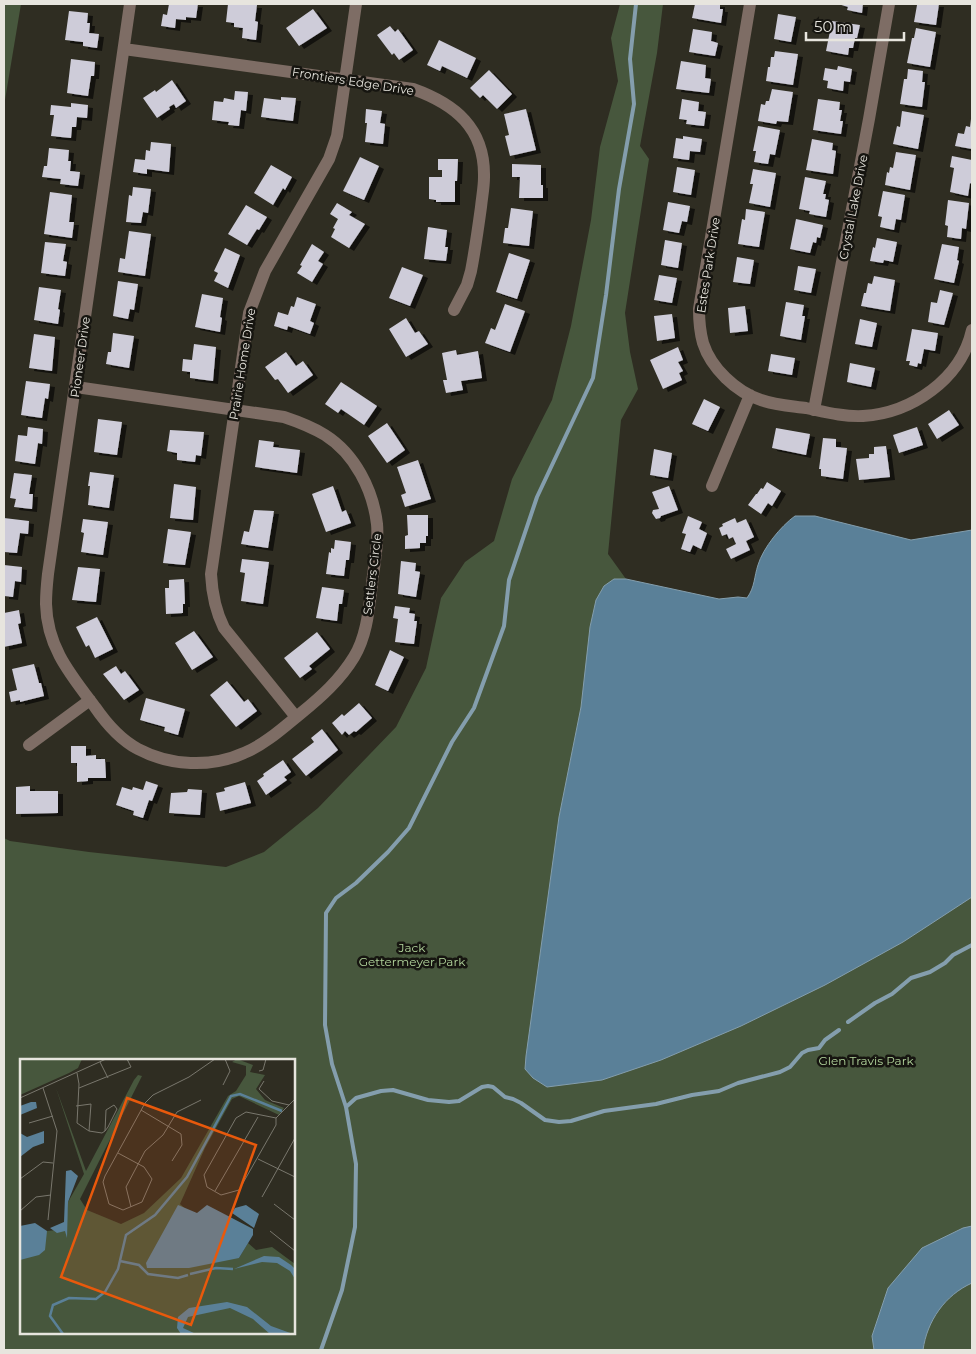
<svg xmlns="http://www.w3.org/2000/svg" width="976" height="1354" viewBox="0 0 976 1354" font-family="Montserrat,sans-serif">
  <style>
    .green { fill: #47573d; fill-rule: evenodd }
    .water { fill: #5a8098; stroke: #849ead }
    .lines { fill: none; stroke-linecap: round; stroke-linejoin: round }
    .stream { stroke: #849ead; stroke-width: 4 }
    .building { fill: #ceccd9; filter: url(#shadow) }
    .minor { stroke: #7e6d65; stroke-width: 12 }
    .labels { text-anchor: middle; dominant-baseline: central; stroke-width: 5; stroke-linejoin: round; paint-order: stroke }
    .street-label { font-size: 12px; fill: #e7e5de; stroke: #161510 }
    .park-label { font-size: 12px; fill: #b2d59c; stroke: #161510 }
    .inset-river { fill: none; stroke: #5a8098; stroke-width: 2.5 }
    .inset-road { fill: none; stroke: #79776d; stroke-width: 1 }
    .view { fill: #e8590c; fill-opacity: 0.15; stroke: #e8590c; stroke-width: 2.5 }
    .inset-edge { fill: none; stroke: #e7e5de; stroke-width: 2.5 }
  </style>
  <defs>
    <filter id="shadow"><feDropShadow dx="5" dy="3" stdDeviation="0" flood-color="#0009"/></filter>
  </defs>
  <rect width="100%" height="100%" fill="#2f2d22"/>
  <!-- green -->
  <path class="green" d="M4,4H21L4,106Z
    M620,4H663L657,53L640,146L649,159L625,313L630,352L638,389L621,420L608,554L626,579H614L972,878V1350H4V838L10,841L89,852L226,867L264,852L318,808L396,727L426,668L441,598L465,562L494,541L512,479L552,400L571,326L591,220L600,147L618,81L611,38ZM21,1060H294V1333H21Z"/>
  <!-- water -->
  <path class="water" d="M795,516H815L911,540L972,530V897L903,942L825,985L741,1026L661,1060L602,1080L547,1087L533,1078L525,1069L526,1056L559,817L581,707L590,627L596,600L604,586L614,579H626L719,599L738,597L747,598C755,587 754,577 758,565C763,548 781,526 795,516Z
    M972,1226V1283C945,1295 927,1321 923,1350H874L872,1336L888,1288L922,1248L963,1228Z"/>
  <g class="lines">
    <!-- stream -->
    <path class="stream" d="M848,1022L875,1003L892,994L911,978L930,972L945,963L953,955L972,945
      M346,1107L356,1098L381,1091L393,1090L428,1100L449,1102L459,1101L482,1087L488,1086L493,1087L505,1097L513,1099L521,1103L545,1120L559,1122L571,1121L604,1111L656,1104L692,1095L719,1091L738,1083L780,1072L790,1067L802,1053L808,1050L819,1048L825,1040L839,1030
      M321,1350L342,1290L355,1227L356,1164L346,1107L332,1064L325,1025L326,913L336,898L356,883L388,852L409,828L452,742L474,708L504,626L509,580L537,497L593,378L606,295L619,189L634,104L630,59L636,4"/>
  </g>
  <!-- building -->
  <path class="building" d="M169,4H198L196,18L186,17V20L176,19L175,28L161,26L163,14L167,15Z
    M228,4L257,5L255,21L258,22L256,40L242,38L243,28L234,27V23L226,22Z
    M695,4H720V9H723L721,23L692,18Z
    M838,4H863L862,13L847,10L848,7Z
    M920,4H939L936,25L914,22L917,5Z
    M313,9L327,28L299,46L286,28Z
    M69,11L88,13L87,23H90L89,33L99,34L97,48L83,46V42L65,40Z
    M778,14L796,17L791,42L774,39Z
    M832,21L860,25L857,38H855L853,48H849L848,55L826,51Z
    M390,26L395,32L398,29L413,50L399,60L394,53L392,55L377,35Z
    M916,28L936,32L930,67L907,63L912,38H914Z
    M693,29L712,32L711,41L718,43L715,56L689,52Z
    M439,40L476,58L467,78L442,66L440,71L427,65Z
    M775,51L798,54L793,85L766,81L768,67H770L771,57H774Z
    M71,59L95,62L94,76H91L88,96L67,93Z
    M681,61L706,65L705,78L711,79L709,93L676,89Z
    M838,66L852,69L850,82L844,81L843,91L827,88L828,81L823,80L825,68L837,70Z
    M908,69L923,71L922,82H925L922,107L900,104L904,79H907Z
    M489,70L512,94L497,109L483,95L480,98L470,88Z
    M172,80L186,101L176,108L174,104L169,107L170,109L157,118L143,98L155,90L156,92Z
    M772,89L793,92L788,122L777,121L776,124L758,121L761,104L765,105L766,101H769Z
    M235,91L248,92L246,111L241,110L239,126L228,125L229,122L212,120L214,101L223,102L224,98L234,100Z
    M281,97L296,98L293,121L261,117L264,98L281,100Z
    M682,99L699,102L698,111L706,112L704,126L686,124L687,120L679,119Z
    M818,99L840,102L839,110H842L840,121H843L841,134L813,130Z
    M71,103L88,105L87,118L77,117L76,127H72L71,138L51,136L54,115H50L51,105L71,107Z
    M366,109L382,111L380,123L385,124L383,144L365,142L367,123H365Z
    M526,109L536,150L510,156L505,136L509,135L504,114Z
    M902,111L924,115L918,149L893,144L897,126L900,127Z
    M971,119L972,149L955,146L958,133L964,134L966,126L970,127Z
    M758,126L780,130L775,155L770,154L768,164L754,162L756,151H753Z
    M683,136L702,139L700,152L690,151L689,160L673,158L676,138L683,139Z
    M812,139L833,143L832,150L836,151L833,174L806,170Z
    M151,142L171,144L169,172L147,169V174L133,172L135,159L145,160L146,150L150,151Z
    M49,148L69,150L68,161H71L70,171L80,172L78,186L60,184L61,179L42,177L44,166H47Z
    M896,152L916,155L910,190L885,185L887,172L889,173L890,167L893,168Z
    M952,156L972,160V184L970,183L968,196L950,192L954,168L950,167Z
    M360,157L379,166L364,200L343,191Z
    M438,159H458L457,181H455V202H436V200L429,199V177H442V170H438Z
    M512,164L541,165V185H543V198H519L520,177H512Z
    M271,165L292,177L285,190L283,188L273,205L254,193Z
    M677,167L695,170L691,195L673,192Z
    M753,169L776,173L770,207L749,203L753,184H750Z
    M805,177L826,181L823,194H826L825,199L829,200L826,217L809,214L810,211L799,209Z
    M133,187L151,189L148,213L143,212L141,223L126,222L129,195L132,196Z
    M883,191L905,195L901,220L896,219L894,230L880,227L882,217L878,216Z
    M50,192L72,195L69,222H74L72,238L44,234Z
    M948,200L969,203L966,229L962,228L961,239L947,237L948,226L945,225Z
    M668,202L690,206L687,222L682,221L679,233L663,230Z
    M337,203L352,212L349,215L365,224L349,248L331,237L335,229L333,228L338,219L330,214Z
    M246,205L267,217L259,230L257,229L247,245L228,234Z
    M511,208L533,211L529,246L503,243L505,228H508Z
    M746,209L765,212L759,247L738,244L742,219L745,220Z
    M796,219L823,225L820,238L817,237L816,243L813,242L810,253L790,249Z
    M428,227L447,230L445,247H448L446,261L424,259Z
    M129,231L151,234L145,276L118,272L120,258L125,259Z
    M877,238L897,242L893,262L884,260L883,263L870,261L873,247L875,248Z
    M665,240L682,243L678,268L661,265Z
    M45,242L66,244L63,261L67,262L65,276L41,273Z
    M312,244L324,252L318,261L323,264L312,282L297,273L302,266L300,265Z
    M942,244L959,247L957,260L959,261L954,283L934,279Z
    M225,248L240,255L228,288L214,281L218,273L214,271Z
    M509,253L530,260L517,299L496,292Z
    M737,257L754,260L750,284L733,282Z
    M798,266L816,269L811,293L794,290Z
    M402,267L423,275L410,306L389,298Z
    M659,275L677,278L672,303L654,300Z
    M874,276L895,280L890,311L861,306L864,293H866L868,283L872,284Z
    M118,281L138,284L134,310L130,309L128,319L113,316Z
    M39,287L61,290L58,309L60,310L58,324L34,320Z
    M940,290L953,293L944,325L928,322L931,302L937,303Z
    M202,294L223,298L220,317L222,318L220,332L195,327Z
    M297,297L316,304L310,321L314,323L310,334L288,326L287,330L274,326L278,312L288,315L291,306L294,307Z
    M786,302L804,305L802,316H805L801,340L780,336Z
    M505,304L525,311L510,352L485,343L491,328L495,330Z
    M745,306L748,331L730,333L728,308Z
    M672,314L675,338L657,341L654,316Z
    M406,318L415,333L419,331L428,344L406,357L389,329Z
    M860,319L877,323L872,347L855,344Z
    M912,329L938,333L935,351L924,349L921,364L918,363L917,367L909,365L910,361H906Z
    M113,333L134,336L129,368L106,364L108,352H111Z
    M34,334L55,337L52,371L29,368Z
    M194,344L216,347L213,381L190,378V372L182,371L183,359L192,360Z
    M678,347L683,360L678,362L683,371L679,373L682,380L663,389L650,360Z
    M456,350L457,355L478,351L482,378L461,381L463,390L446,393L443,380H447L442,353Z
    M286,352L296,366L303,361L313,375L288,393L278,379L275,380L265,367Z
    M771,354L795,358L792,375L768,371Z
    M850,363L875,368L871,387L847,382Z
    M26,381L50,384L48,399L45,398L42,418L21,415Z
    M341,382L377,406L364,425L341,409L338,413L325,404Z
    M704,399L720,407L708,431L692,424Z
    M949,410L959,425L937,439L928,424Z
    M98,419L122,422L117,455L94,452Z
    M387,423L405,450L387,463L368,436Z
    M28,427L43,429L42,444L38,443L35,464L15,461L18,435L27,436Z
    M917,427L923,445L899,453L893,435Z
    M776,428L810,434L806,455L772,448Z
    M170,430L204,432L201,456L196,455L195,462L177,460V453L167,451Z
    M823,438L836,439V447L847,448L843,479L821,476V469H819Z
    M259,440L274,442L273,447L300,450L297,473L255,467Z
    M886,446L890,477L859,480L856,459L869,458V454H874V447Z
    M654,449L672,453L668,478L650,475Z
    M418,460L431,499L405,507L401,495L406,493L397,467Z
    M90,472L114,475L109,508L88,505L90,486H88Z
    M14,473L32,475L29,494H33L32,509L14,507L16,499L10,498Z
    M767,482L781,491L772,506L768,503L761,514L748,505L756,494H757L761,488L763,489Z
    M174,484L196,487L193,520L170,518Z
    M333,486L342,512L346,510L351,523L326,532L312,494Z
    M669,486L678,510L661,516L660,518L656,519L652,513L653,510L659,509L652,492Z
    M254,510L274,511L268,548L241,544L244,531L249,532Z
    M407,515H428V536H426V543H420V548L405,549V536L408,535Z
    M688,516L702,522L699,529L707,533L701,549L693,545L690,552L681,549L686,534L682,533Z
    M4,518L29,521L28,534L20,533L17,553L4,552Z
    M735,518L737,523L746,519L754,537L746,541L750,550L731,559L726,549L736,544L733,537L729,539L727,534L722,536L719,528L723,526L722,524Z
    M83,519L108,522L103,555L81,552L84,533L81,532Z
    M168,529L191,532L185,565L163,563Z
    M335,540L351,542L349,560H346L344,576L326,574L329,552L331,553V548L334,549Z
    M242,559L269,562L263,604L241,601L245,573L240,572Z
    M401,561L416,563L415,571L420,572L416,597L398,594Z
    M4,565L22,567L21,582L15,581L13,597L4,596Z
    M78,567L100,569L96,602L72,600Z
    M184,579L185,604H183V613L166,614L165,588H169V580Z
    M322,587L344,590L342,604H339L337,621L316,618Z
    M395,606L410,608L409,613L415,614L414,621H417L414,644L395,642L398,619L393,618Z
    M19,610L21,623L18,624L22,643L4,647V613Z
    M97,617L113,649L95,658L89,645L86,647L76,627Z
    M194,631L213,657L192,670L175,643Z
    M317,632L330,649L309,666L312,669L300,678L284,658Z
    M390,650L404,657L388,691L375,685Z
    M34,664L39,683H41L44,696L20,702V700L11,702L9,692L17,690L12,669Z
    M116,666L121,674L125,671L139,690L124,700L103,674Z
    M227,681L244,702L248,699L257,711L236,727L210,695Z
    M146,698L185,709L178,735L164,731L165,727L140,720Z
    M359,703L372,718L356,732L354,731L349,735L345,731L342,735L332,723L342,714L344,716Z
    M322,729L338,750L306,776L292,759L314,742L311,738Z
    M71,746H86V756L96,755V759H105L106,778H88V781L77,782V763H71Z
    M283,760L291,772L284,777L287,780L266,795L257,781L264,776L263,774Z
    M146,781L158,785L152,801L149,800L143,818L133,815L134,811L116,805L122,787L132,790L133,787L143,790Z
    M245,782L251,803L220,811L216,793L225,791L224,788Z
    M30,786V791H58V813L16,814V787Z
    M188,789L202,790L200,815L169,813L171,793L187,792Z"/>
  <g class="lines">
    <!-- minor -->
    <path class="minor" d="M750,4L699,309C699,321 700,332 703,343C711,368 736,392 761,400C775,405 792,406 806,408C825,412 844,417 863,416C912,413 961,379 972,330
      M124,49L413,89C455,104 485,128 484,177C484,187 482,197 481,207C478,229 475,250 471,271L467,285L454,310
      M76,387L284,417C299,422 312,427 325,435C355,454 373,490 377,524C379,543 374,564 372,584C369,608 367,636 354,657C340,680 321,697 300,714C283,728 264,745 244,753C211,768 170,766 138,749C121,740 106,723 95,707C70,674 47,647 46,604C46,594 47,583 48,574L130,4
      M814,410L869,119L889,4
      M712,486L750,395
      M296,717L224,628C215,610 212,594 211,574L249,313L265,271L329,159L337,136L356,4
      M29,745L90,700"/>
  </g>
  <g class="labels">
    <!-- street labels -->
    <g class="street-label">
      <text transform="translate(353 81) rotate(9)">Frontiers Edge Drive</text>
      <text transform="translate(853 207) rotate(-79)">Crystal Lake Drive</text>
      <text transform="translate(708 265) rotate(-81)">Estes Park Drive</text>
      <text transform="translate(80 357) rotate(-82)">Pioneer Drive</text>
      <text transform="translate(242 364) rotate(-81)">Prairie Home Drive</text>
      <text transform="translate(372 574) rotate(-83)">Settlers Circle</text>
    </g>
    <!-- park labels -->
    <g class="park-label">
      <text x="412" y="947">Jack<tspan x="412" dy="14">Gettermeyer Park</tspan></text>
      <text x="866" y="1060">Glen Travis Park</text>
    </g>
  </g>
  <!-- overview -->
  <g transform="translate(20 1059)">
    <rect width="275" height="275" fill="#2f2d22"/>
    <path d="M0,0H62L58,9L49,14L0,36ZM217,0L233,6L230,13L245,16L236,30L245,41L264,49L259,56L219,37L212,40L185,89L160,145L219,199L228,184L236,191L252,188L275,205V275H1L0,199L27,172L46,170L48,143L64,115L36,29L66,112L114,21L118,16L122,17L60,140L67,151L101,165L124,154L161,119L208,37L216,32L226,16V7L212,3Z" fill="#47573d"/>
    <path d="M11,43H16L17,49L0,56V47ZM24,72V84L13,88L0,98V74L7,78ZM51,111L58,117L48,143L47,179L45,172L37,174L30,169L44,163L46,112ZM158,146L177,154L187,146L233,170V176L219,199L169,209H127L126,204ZM226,146L239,155L234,169L212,154L215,149ZM15,164L27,172L25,191L19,196L0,201V167ZM244,197L259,198L271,206L275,210V220L270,212L257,204L242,203L214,210ZM207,243L227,248L251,267L273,275H250L233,260L210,249L168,258L163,269L176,275H161L157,269L158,258L169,249Z" fill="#5a8098"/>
    <path class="inset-river" d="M100,202L119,206L128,215L158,219L168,216M170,215L196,209L213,210M43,275L30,257L33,246L49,239L76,240L85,233L98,210L106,176L135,156L167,118L211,37L220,35L262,52"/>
    <path class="inset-road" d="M80,3L88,19M239,12L243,11L246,0M57,14L59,25L57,64L69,72L82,74L85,72L88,68L97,50L94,46L86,51L85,72M244,22L239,30L252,42L269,46M203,26L210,12L205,0M23,29L37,72L28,161M59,29L111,8L107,0M0,39L86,0M56,47L71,45L69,72M121,51L161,75L162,86L152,102M226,53L256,59V66L219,131L201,136L187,128L184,116L216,59ZM256,59L275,40M9,64L33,57M98,94L124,108L132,120L122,143L103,151L89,145L83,123L85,117L125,44L133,36L169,18L195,0M238,100L275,118M0,120L23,103L33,104M195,132L238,58M242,138L275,79M254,145L275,161M111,148L106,128L125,92L143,76L157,53L181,41M0,152L16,138L31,136M250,172L275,192"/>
    <path class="view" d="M107,39L236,86L171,266L41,218Z"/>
    <rect width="275" height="275" class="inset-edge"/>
  </g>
  <!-- border -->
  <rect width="976" height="1354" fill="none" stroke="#e7e5de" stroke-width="10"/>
  <!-- scale -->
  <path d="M806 32v8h98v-8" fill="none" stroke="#e7e5de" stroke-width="2.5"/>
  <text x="814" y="32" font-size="15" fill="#e7e5de" stroke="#161510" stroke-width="4" paint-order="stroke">50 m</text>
</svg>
